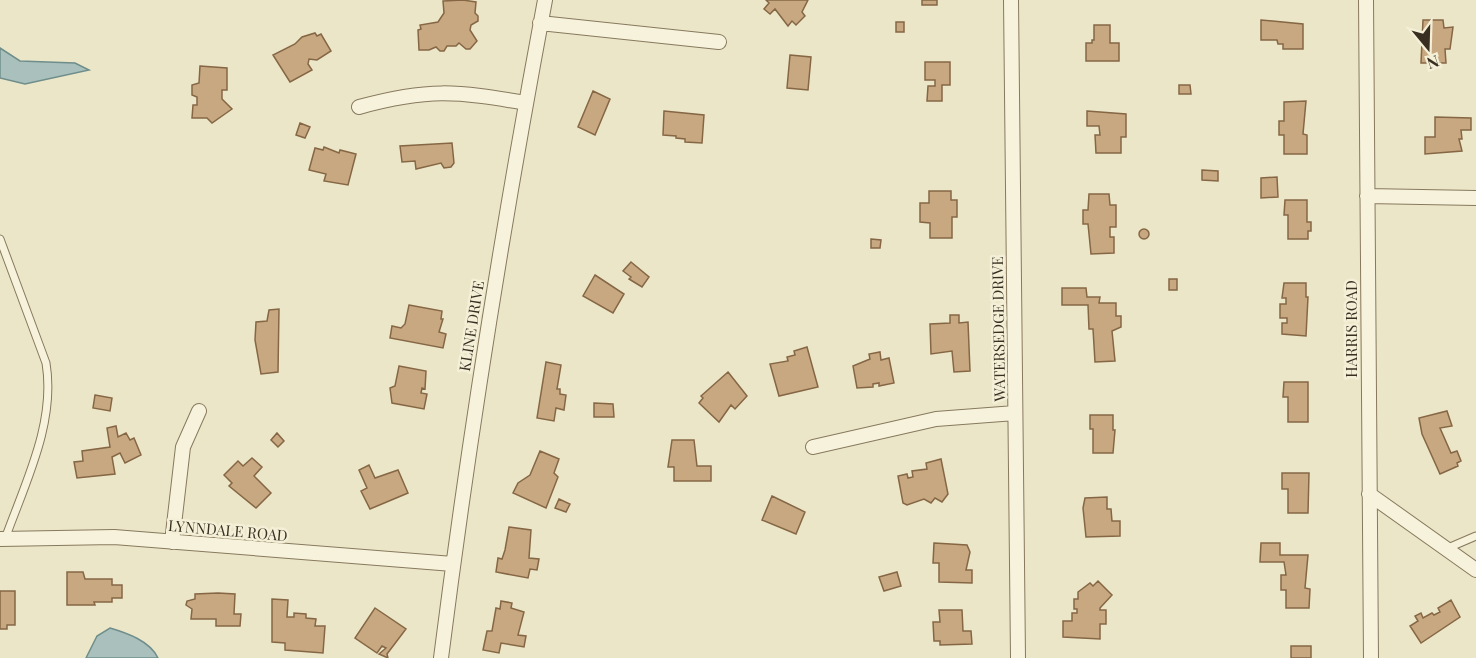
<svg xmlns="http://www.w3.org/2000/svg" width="1476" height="658" viewBox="0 0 1476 658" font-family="'Playfair Display',serif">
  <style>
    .water { fill: #a9c0bd; stroke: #6f8e8b; stroke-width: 1.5 }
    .building { fill: #c8a880; stroke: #856745; stroke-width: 1.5 }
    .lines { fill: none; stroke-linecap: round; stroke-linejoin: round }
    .service-casing { stroke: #87795e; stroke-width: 9 }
    .minor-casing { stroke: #87795e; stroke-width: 16 }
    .service { stroke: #f7f2db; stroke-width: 7 }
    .minor { stroke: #f7f2db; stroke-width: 14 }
    .labels { text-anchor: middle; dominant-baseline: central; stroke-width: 5; stroke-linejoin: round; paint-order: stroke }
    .street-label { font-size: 15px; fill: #382f21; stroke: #f4efd7 }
  </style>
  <rect width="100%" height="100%" fill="#ece6c8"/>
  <!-- water -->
  <path class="water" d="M0,48L20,61L75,63L89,70L25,84L0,78Z
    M110,628C127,633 150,641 158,658H86L97,636Z"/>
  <!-- building -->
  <path class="building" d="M463,0L476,2L475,13L478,16V21L471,25L470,30L477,41L470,49H466L459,43L456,46H447L444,51H440L436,47L429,50H419L418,30L421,29L420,25L438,22L444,13L443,1Z
    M766,0H808L802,12L805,16L796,25L792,21L788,26L775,9L770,14L764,9L769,3Z
    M922,0H937V5H922Z
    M1261,20L1303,24V49H1283V44H1278L1277,40H1261Z
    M1423,20H1443L1444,28L1453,27L1450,49H1445L1446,63H1421Z
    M896,22H904V32H896Z
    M1094,25H1110V43H1119V61H1086V43H1092V40H1094Z
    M315,33L317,36L321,34L331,51L317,60L309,59L308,64L312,70L290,82L273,55L295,44L302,37Z
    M790,55L811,57L808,90L787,88Z
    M925,62H950V85H942V101H927L928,86H935V80H925Z
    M200,66L227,68V90H222V99L232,109L212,123L207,118H192L193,105H197V97L192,95V85L199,83Z
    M1179,85H1190L1191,94H1179Z
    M593,91L610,99L595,135L578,127Z
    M1306,101L1303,134L1307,135V154H1284V135H1279V121H1284V102Z
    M664,111L704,115L702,143L685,142V139L676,138V136L663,135Z
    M1087,111L1126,114V137H1121V153H1096L1095,135H1100L1099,126H1087Z
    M1435,117L1471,118V130H1461L1462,139H1459L1462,151L1425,154V137H1435Z
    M300,123L310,127L305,138L296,135Z
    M452,143L454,163L451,167L444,168L441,163L416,169L415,161L402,162L400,146Z
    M324,147L339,153L340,150L356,154L348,185L324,181L326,174L309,170L315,148L323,150Z
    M1202,170L1218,171V181L1202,180Z
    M1277,177L1278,197L1261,198V178Z
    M929,191H951V200H957V217H952V238H930V223L920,222V203H929Z
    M1089,194H1109L1110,205H1116V227H1110V237H1114V253L1091,254L1088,224H1083V210H1088Z
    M1285,200H1307V222H1311V231H1308V239H1288V215H1284Z
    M1139 234a5 5 0 1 1 10 0a5 5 0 1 1-10 0Z
    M871,239L881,240L880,248H871Z
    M631,262L649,277L642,287L629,279L631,277L623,271Z
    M595,275L624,294L613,313L583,296Z
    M1169,279H1177V290H1169Z
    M1284,283H1306V297H1308L1306,336L1282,334V323H1287V318H1280V304H1286V298H1282Z
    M1062,288H1086L1087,297H1100L1099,303H1116V316H1121V327L1112,331L1115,361L1095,362L1093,329H1089L1088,305H1062Z
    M409,305L442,311L441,319H443L439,332L446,334L443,348L390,338L392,326L401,328L405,324Z
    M279,309L278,372L261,374L255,340L256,322L267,321L269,310Z
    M950,315H959V323L968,322L970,371L954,372L952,351L931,354L930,324L950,323Z
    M807,347L818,387L779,396L770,364L788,361L787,357L795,355L794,351Z
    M880,352L881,360L889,358L894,383L879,386V383L873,384V387L857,388L853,366L870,359L869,354Z
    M546,362L561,365L557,389H560V394L566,395L564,410L556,408L554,421L537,418Z
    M399,366L426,371L425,389L422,388L421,393L427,394L424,409L392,403L390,388L395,386Z
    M728,372L747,396L735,409L731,405L719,422L699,403L703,398L701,396Z
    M1284,382H1308V422H1288V397H1283Z
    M95,395L112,398L110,411L93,408Z
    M594,403L613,404L614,417H594Z
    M1447,411L1452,426L1440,428L1451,453L1457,451L1461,461L1457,463L1458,466L1440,474L1422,434L1419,418Z
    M1090,415H1113V430H1115L1113,453H1093V429H1090Z
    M116,426L118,437L126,433L130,440L134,438L141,455L125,463L120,453L112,457L115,474L77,478L74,462L83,461L82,451L110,447L107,428Z
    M277,433L284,441L278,447L271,440Z
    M672,440H694L697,466H711V481H674V467H668Z
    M540,451L559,459L554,473L558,477L546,508L513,493L518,483L530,475Z
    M252,458L262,467L254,476L271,493L256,508L229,486L232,483L224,475L238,461L243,466Z
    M941,459L948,494L942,502L935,498L931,503L924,499L907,505L903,503L898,476L907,474L908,478L913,477L912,471L927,469L926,463Z
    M369,465L375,478L398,470L408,493L370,509L361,491L367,488L359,470Z
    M1282,473H1309L1308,513H1288V489H1282Z
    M772,496L805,512L796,534L762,520Z
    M1107,497V509H1111L1112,521H1120V536L1086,537L1083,508L1085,498Z
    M559,499L570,504L566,512L555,508Z
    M509,527L531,530L529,558L539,559L537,570L530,569L528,578L496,572L498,558L502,559L505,550Z
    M934,543L967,545L970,552L966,570H972V583L939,582V563H933Z
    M1261,543H1280V555H1308L1305,588L1310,589L1309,608H1286V590H1281V575H1286L1284,562H1260Z
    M67,572H83L85,579H112V585H122V598H112V602H94L95,605H67Z
    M897,572L901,586L884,591L879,577Z
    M1098,581L1112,595L1100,608V610H1106V624H1100V639L1063,637V621H1072V613H1077V609H1074V599H1078V592L1090,583L1093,586Z
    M0,591H15V625H7V629H0Z
    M218,593L235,594L234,614H241L240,626H216V619H191L192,609L186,605L187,601L195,599V594Z
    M272,599L288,600L287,617H294V613L306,614V618L316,619L315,626H325L323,653L285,650V643L272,642Z
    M1451,600L1460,617L1421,643L1410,626L1418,621L1415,616L1421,613L1423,618L1432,613L1434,615L1440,612L1438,608Z
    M501,601L512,603L511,608L524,612L518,635L526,636L524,647L501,643L499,653L483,650L487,631H492L496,608L500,609Z
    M375,608L406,629L387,654L388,658L379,654L386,648L382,646L377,653L355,638Z
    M939,610H962L963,631H971L972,644L940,645V641H934L933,622H940Z
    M1291,646H1311V658H1291Z"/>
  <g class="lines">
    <defs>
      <path id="service" d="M0,239L46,363C56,423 25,483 5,539
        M1448,548L1476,536"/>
      <path id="minor" d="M1011,0L1018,658
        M1366,0L1371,658
        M540,23L719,42
        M359,107C428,88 456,91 526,103
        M1367,196L1476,198
        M813,447L936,419L1015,413
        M1369,494L1476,570
        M0,539L114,537L453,564
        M172,542L183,447L199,411
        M441,658C469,437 504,219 545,0"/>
    </defs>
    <!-- service casing -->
    <use href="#service" class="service-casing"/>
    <!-- minor casing -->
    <use href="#minor" class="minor-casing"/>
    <!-- service -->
    <use href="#service" class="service"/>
    <!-- minor -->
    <use href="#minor" class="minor"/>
  </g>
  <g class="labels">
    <!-- street labels -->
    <g class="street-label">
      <text transform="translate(471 326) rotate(-81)">KLINE DRIVE</text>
      <text transform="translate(998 329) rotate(-91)">WATERSEDGE DRIVE</text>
      <text transform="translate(1351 329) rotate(-90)">HARRIS ROAD</text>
      <text transform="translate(228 530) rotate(5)">LYNNDALE ROAD</text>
    </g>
  </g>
  <!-- north arrow -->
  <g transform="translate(1428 48) rotate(161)" stroke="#f4efd7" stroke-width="4.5" paint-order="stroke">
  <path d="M0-4.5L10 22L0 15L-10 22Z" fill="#382f21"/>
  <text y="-9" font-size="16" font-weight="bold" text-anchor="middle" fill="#382f21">N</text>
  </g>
</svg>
